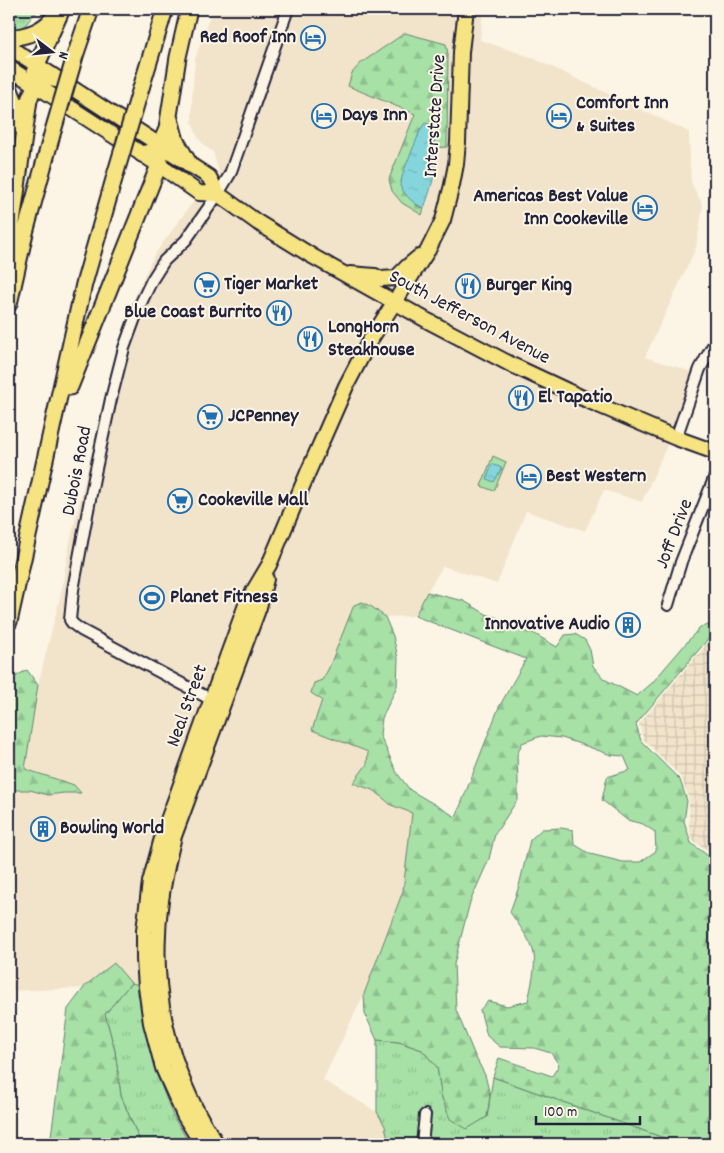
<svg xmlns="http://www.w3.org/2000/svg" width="724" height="1153" viewBox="0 0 724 1153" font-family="Dekko,sans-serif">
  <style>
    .built { fill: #f2e4cb }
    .industrial { fill: url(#industrial-grid) }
    .grass { fill: url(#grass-tufts); stroke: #648270 }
    .forest { fill: url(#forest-firs); stroke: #648270 }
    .pitch { fill: #a7e1a6; stroke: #648270 }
    .water { fill: url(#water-ripples); stroke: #5d8e9c }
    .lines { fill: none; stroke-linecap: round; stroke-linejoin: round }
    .minor-casing { stroke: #22223b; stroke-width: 14 }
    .major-casing { stroke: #22223b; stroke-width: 18 }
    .highway-casing { stroke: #22223b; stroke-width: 19 }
    .minor { stroke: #fcf5e5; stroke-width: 10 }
    .major { stroke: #f6e381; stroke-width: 14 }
    .highway { stroke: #f6e381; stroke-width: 15 }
    .highway-bridge-casing { stroke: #22223b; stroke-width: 19; stroke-linecap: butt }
    .highway-bridge { stroke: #f6e381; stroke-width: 15 }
    .labels { text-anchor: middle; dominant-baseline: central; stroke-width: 4; stroke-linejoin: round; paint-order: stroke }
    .poi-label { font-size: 20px; font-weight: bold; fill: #22223b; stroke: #fcf5e5; text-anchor: start }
    .street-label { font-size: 20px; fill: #22223b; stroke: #fcf5e5 }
  </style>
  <defs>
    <pattern id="industrial-grid" width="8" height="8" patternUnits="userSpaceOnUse" patternTransform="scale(1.25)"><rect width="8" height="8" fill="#f2e4cb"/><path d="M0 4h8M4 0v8" fill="none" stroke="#cfc3af"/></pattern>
    <pattern id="grass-tufts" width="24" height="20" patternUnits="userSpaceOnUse" patternTransform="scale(1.25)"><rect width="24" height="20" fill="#a7e1a6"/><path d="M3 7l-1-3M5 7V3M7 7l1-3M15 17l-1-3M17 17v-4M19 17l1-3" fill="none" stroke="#8fc190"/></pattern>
    <pattern id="forest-firs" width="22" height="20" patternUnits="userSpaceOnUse" patternTransform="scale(1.25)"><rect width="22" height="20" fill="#a7e1a6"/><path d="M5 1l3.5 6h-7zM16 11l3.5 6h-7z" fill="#8fc190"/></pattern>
    <pattern id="water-ripples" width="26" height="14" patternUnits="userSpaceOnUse" patternTransform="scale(1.25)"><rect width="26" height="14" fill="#85d6dc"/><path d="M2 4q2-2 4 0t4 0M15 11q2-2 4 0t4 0" fill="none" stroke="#73b7be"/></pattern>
  </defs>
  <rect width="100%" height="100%" fill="#fcf5e5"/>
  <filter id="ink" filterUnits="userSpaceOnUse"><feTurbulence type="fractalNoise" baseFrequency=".02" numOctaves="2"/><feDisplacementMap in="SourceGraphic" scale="10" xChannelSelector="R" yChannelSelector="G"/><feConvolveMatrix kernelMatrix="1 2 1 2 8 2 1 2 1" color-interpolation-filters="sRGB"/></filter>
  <g filter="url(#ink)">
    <!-- built -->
    <path class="built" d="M212,9H483L480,40L531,57L689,132L691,182L703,206L696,248L645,357L693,372L677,423L642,502L604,490L585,531L526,511L497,584L443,566L427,592L415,616L385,617L372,607L328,670L322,681L314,683L349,744L368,753L367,764L353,783L375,791L391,805L412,813L403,891L364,994L323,1080L377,1112L385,1126L389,1144H190L173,1116L155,1069L145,1028L140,986L9,991V809L12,790H30L48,795L64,793H80L74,785L25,769L38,685L61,593L69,546L112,366L131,304L154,255L189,207L219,173L213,152L206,147L198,138L192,122V98L195,59Z"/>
    <!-- industrial -->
    <path class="industrial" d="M715,634V855L692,840L689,827V799L681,777L643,739L639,724Z"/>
    <!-- grass -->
    <path class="grass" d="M18,9H39L20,31L9,34V26Z
      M131,983L140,985L145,1028L155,1069L173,1116L190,1144H141L121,1096L115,1051L105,1014Z
      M377,1040L399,1042L422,1050L437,1067L442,1098L450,1118L467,1128L487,1117L493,1077L681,1144H389L385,1126L377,1112Z"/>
    <!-- forest -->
    <path class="forest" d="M405,33L446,44L448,54L447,147L433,148L435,138L421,128L417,140L416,205L424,208L422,215L402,203L392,191L389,179L415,114L348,86L352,73L361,63Z
      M427,592L464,601L486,614L521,626L557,647L565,635L575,634L585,640L590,650L593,666L604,679L637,696L652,683L700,627L713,624L714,632L636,724L641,741L680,780L687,801L684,821L691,843L715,861V1144H681L493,1077L499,1058L552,1076L559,1065L551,1053L534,1048L500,1047L487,1036L480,1010L488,1001L507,1006L528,1001C531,987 536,968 534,954C532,941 517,923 510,912L519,886L530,840L542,829L561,828L573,830L574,844L590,854L623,862H640L656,851L655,832L643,824L627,820L602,800L607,777L630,770L624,756L611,755L586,746L562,738L541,736L522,743L517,755L518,781V799L495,834L489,859L470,902L454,964L456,1010L475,1056L485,1075L490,1095L487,1117L467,1129L450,1119L442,1098L437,1067L422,1050L399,1042L377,1040L365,1014L364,994L403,891L412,813L391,805L375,791L353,783L367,764L368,752L312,730L322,700L311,693L314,683L322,680L328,670L354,605L362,602L372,607L385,617L393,636L398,658L397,686L382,718L380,735L397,773L410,790L456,817L499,707L526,659L415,616Z
      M27,670L38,685L25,769L74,785L81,793H64L48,795L30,790H12L9,796V692L13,678Z
      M114,963L131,983L105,1014L115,1051L121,1096L141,1144H50L68,1009L86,985Z"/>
    <!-- pitch -->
    <path class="pitch" d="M493,456L506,462L494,491L481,486Z"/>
    <!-- water -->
    <path class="water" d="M425,123L429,124C437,132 435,135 433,146C433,151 436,156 436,161C435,177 429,194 424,208C413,204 406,196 400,186C403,170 410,156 416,141C419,134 420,129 425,123Z
      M492,464L502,468L494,482L487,479Z"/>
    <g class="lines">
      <defs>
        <path id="minor" d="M676,438L700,369L712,347L715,343
          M668,605L681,562L715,476
          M212,700L81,630L73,624L70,620L73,590L94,478L111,399L124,348L139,307L152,280L164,261L186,240L218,194L230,174L288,9
          M422,1144L425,1115"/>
        <path id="major" d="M9,47L209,177L218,194L257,222L312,256L428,321L512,365L589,401L676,438L715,452
          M9,68L159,165L199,193L218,194
          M350,274L375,276L381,279L396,278L407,267L419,257
          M202,1144L184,1115L163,1068L151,1023L146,987L144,959V930L150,882L164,831L247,602L269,565L309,470L346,386L369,342L428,250L443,220L452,185L456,164L458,142L461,52L466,9
          M217,1144C175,1084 154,1007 158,934C159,900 166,868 174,836L259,607L266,579"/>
        <path id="highway" d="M9,38C28,36 45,31 56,14
          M75,56L91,9
          M36,85L35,69L62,9
          M9,87L18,110L20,126
          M138,98L165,9
          M170,119L176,141L190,165
          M142,154L153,151L163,138L167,129L178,57L189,9
          M9,245L29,100C35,83 42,74 61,81
          M9,304L25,233L53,131
          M70,387L159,165L160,153L158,145
          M9,622L84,284L116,172"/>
      </defs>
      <!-- minor casing -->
      <use href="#minor" class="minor-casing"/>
      <!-- major casing -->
      <use href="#major" class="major-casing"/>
      <!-- highway casing -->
      <use href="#highway" class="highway-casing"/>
      <!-- minor -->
      <use href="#minor" class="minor"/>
      <!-- major -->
      <use href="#major" class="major"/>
      <!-- highway -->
      <use href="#highway" class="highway"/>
      <defs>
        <path id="highway-bridge" d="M53,131L75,56
          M116,172L138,98"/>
      </defs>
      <!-- highway-bridge casing -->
      <use href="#highway-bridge" class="highway-bridge-casing"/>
      <!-- highway-bridge -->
      <use href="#highway-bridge" class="highway-bridge"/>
    </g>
  </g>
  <!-- icons -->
  <defs>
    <symbol id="hotel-ring" viewBox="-11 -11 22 22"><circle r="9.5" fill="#fcf5e5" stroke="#1f6fb2" stroke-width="1.5"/><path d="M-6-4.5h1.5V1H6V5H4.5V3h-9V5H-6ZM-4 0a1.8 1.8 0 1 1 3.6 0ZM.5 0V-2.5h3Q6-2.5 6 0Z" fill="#1f6fb2"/></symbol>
    <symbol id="supermarket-ring" viewBox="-11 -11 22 22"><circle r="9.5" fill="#fcf5e5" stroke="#1f6fb2" stroke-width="1.5"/><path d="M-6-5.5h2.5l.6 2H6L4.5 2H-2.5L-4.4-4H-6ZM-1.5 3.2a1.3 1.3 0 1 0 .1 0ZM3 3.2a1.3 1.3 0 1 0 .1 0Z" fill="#1f6fb2"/></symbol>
    <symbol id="restaurant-ring" viewBox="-11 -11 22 22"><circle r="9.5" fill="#fcf5e5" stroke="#1f6fb2" stroke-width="1.5"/><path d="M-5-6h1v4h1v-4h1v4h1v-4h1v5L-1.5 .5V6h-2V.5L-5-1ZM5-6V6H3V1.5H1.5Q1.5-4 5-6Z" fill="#1f6fb2"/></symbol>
    <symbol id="stadium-ring" viewBox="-11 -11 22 22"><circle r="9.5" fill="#fcf5e5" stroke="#1f6fb2" stroke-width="1.5"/><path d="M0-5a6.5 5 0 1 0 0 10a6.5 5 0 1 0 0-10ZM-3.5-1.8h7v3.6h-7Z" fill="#1f6fb2"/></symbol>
    <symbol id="building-ring" viewBox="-11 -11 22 22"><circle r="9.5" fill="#fcf5e5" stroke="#1f6fb2" stroke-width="1.5"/><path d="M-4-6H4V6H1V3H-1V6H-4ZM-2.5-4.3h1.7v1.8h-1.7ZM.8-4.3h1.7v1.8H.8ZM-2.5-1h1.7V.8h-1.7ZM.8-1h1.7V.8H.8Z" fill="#1f6fb2"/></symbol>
  </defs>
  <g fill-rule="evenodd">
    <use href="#hotel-ring" x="299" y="24" width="28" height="28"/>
    <use href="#hotel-ring" x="310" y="102" width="28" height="28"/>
    <use href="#hotel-ring" x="545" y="102" width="28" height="28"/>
    <use href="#hotel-ring" x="631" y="194" width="28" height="28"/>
    <use href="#supermarket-ring" x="193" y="271" width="28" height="28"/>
    <use href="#restaurant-ring" x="454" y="272" width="28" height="28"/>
    <use href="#restaurant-ring" x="265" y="299" width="28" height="28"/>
    <use href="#restaurant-ring" x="296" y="325" width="28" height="28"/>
    <use href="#restaurant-ring" x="507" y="384" width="28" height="28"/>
    <use href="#supermarket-ring" x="196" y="403" width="28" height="28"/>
    <use href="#hotel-ring" x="515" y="463" width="28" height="28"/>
    <use href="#supermarket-ring" x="166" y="487" width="28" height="28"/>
    <use href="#stadium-ring" x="138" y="584" width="28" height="28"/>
    <use href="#building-ring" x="614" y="611" width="28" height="28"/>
    <use href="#building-ring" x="29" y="815" width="28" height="28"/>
  </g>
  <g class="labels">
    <!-- poi labels -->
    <g class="poi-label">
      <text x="296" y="38" text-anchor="end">Red Roof Inn</text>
      <text x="576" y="104">Comfort Inn<tspan x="576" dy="23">&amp; Suites</tspan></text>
      <text x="342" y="116">Days Inn</text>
      <text x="628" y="197" text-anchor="end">Americas Best Value<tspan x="628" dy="23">Inn Cookeville</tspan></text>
      <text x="224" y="285">Tiger Market</text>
      <text x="486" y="286">Burger King</text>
      <text x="262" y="313" text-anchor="end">Blue Coast Burrito</text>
      <text x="328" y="328">LongHorn<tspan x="328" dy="23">Steakhouse</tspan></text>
      <text x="538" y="398">El Tapatio</text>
      <text x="228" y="417">JCPenney</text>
      <text x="546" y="477">Best Western</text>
      <text x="198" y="501">Cookeville Mall</text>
      <text x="170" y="598">Planet Fitness</text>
      <text x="610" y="625" text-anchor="end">Innovative Audio</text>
      <text x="60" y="829">Bowling World</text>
    </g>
    <!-- street labels -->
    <g class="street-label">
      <text transform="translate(436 116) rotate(-86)">Interstate Drive</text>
      <text transform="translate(469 318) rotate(28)">South Jefferson Avenue</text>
      <text transform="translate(78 471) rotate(-79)">Dubois Road</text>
      <text transform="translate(675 534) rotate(-69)">Joff Drive</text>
      <text transform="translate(188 706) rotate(-70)">Neal Street</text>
    </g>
  </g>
  <!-- margin -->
  <rect width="724" height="1153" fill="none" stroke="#fcf5e5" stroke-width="30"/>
  <rect x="15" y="15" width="694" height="1123" fill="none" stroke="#22223b" stroke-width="2" filter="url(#ink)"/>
  <!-- north arrow -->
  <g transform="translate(52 52) rotate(106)" stroke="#fcf5e5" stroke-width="4" paint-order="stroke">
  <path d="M0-4L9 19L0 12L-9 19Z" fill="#22223b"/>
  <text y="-8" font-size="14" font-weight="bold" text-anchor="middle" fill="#22223b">N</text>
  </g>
  <!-- scale -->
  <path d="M536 1116v8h104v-8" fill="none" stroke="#22223b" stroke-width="2.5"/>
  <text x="544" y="1116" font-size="15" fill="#22223b" stroke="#fcf5e5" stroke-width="4" paint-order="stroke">100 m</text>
</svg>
